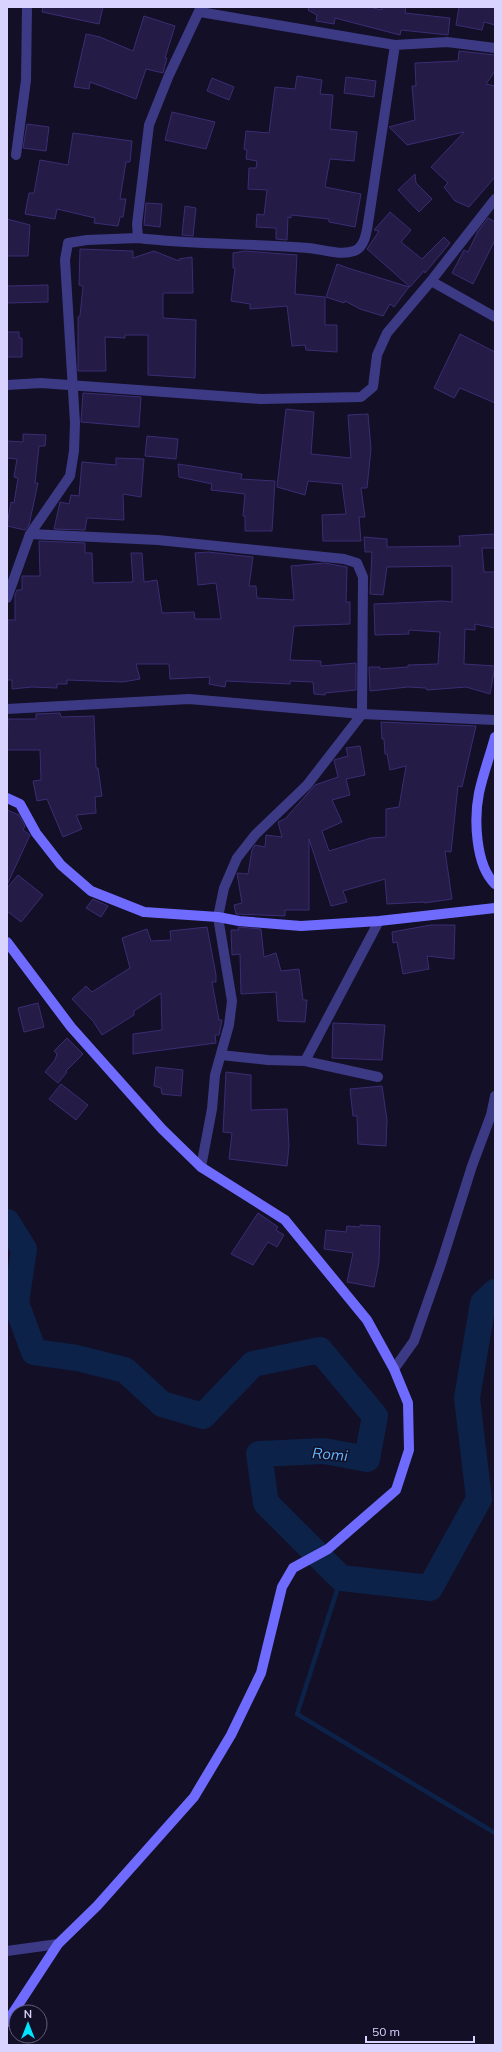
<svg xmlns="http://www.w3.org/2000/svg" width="502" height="2052" viewBox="0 0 502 2052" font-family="Mulish,sans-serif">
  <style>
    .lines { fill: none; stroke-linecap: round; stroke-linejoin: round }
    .stream { stroke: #0c2248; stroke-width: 4.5 }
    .river { stroke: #0c2248; stroke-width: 26 }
    .building { fill: #241b47; stroke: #3b2d73 }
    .street { stroke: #3d3a85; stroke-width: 10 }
    .secondary { stroke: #6f6bff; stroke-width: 10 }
    .labels { text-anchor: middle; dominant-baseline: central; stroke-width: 3; stroke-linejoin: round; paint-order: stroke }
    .water-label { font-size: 15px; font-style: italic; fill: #62b6ff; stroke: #130f26 }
  </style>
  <rect width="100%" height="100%" fill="#130f26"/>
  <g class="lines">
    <!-- stream -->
    <path class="stream" d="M341,1578L297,1714L495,1833"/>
    <!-- river -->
    <path class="river" d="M7,1222L24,1249L16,1303L34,1352L77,1358L125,1370L162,1404L203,1416L253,1364L320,1350L375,1416L367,1459L324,1451L259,1454L266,1503L341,1578L430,1588L479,1499L467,1398L483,1303L495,1292"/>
  </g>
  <!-- building -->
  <path class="building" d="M43,7H103L99,24L42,12Z
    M309,7H370L381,10L382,7H406L405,13L450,18L448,35L401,30L400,35L335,18L334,24L316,21L317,15L308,10Z
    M459,7H495V25L484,22L482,30L456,25Z
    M144,16L175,26L165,58H167L163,73L146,69L136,99L90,82L89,89L74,87L86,34L100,37L133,51Z
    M459,51L495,55V71L486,84L495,86V177L469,207L455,201L444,187L448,183L431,167L464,132L407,145L389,127L415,120L412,86H416L415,63L458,61Z
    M297,76L322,80L320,94L333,95L330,129L357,132L354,161L330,159L325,187L361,194L355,227L329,222V219L291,215V218L288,217L287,240L276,239V228L256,227L257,214L264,215L267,190L248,189L249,168H256L257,161L246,159L247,150L244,149L246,131L269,133L275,87L295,89Z
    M346,77L376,81L374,97L344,93Z
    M212,78L234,87L229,100L207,91Z
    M172,112L215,122L206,149L165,140Z
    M27,124L49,127L46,151L23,148Z
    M73,133L132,141L130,162H126L120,199H126L123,217H120L118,226L94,223L95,218L57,209L55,219L25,214L29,193H34L40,160L68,165Z
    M415,174L416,183L432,199L419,212L398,190Z
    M146,203L162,204L160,227L144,225Z
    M185,206L196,208L193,236L182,235Z
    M390,212L411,230L401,242L422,259L444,237L450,243L425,273L424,271L410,287L367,249L379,231L374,230Z
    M488,218L495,222V240L473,284L452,273L464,250L468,252L478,231Z
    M7,219L30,225L28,256H7Z
    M80,249L133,251V258L154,251L179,261V259L192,257L193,293H163V318L196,320L195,378L148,375V335H125V338L105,337L106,371H78V317L80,316L83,286L79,285Z
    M245,251L297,255L295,294L325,297V325H337V352L306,350L305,345L292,346L287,306L250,309V304L231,301L235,268H233V253Z
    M337,264L348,268L409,287L394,307L390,304L383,316L360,309L345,301L344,303L326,297Z
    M48,285V302L7,303V286Z
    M7,332H19V338H22V357H7Z
    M460,334L495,352V403L460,388L454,398L434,388Z
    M83,393L141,397L139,427L81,422Z
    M286,409L314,412L311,454L351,458L348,415L368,414L371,449L367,488H361L365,517H359L361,541H323L322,515L346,514L342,484L308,481L305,495L277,487Z
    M23,434L46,435L45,446H39L35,483H38L29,525L25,530L7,526L11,502L14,503L18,478L14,477L17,459L7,458V441L23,442Z
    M147,436L178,439L176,459L145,456Z
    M116,458L144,459L141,497L123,494L124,520L87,518L85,530L54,529L60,502L69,504L71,495L79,496L82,462L116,465Z
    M178,464L242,474L241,479L275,481L272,531H245V516H243L245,494L211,490L212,484L179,477Z
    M495,534V548H482L484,572H495V628L475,624V630L465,629L464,664L495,666L490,694L466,687L427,690L426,688L408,687L370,691L369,667H380V669L408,667V665L438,664L440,632L409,630V634L375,635L374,604L442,601L452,602V566L387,567L383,595L370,594L372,552H365L364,537L387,539V547L460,546L459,536Z
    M39,541L85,543V553H92L93,583L133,582L131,553H142L144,582L157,580L162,613L194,612L195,619H221L216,583L198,585L195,553L208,552L253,557L249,586H256L257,598L294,600L291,566L324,563L347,567L346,602H350V624L294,626L290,660L321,661V666L356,663V690L325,693V695L314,694L313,682L290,681V684L226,681L225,687L209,684L210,677L170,679L169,664H136L140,679L123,682L67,680V684H57V688L32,687L12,689V680H7L8,620H15V595L17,590H22V576H40Z
    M60,713L61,717L94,716L96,768H98L102,796L95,797L96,813L76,815L82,829L63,837L47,799L37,801L33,781L41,780L40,750H7L8,719H36V714Z
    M381,722L476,726L462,787L458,786L451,852L445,851L452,899L424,903V902L387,904L385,879L343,891L347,902L331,906L309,839V910H285V916L236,914L234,905L242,903L237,873L248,874L252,850L255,845L265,847L266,835L282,837L278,822L285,819L315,785L338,777L334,760L348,756L346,748L360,746L365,775L346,779L350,795L332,800L342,822L322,831L329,851L371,838L386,837V809L399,807L406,766L390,770L387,754H385L384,739H382Z
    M7,810L19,815L25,826L23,830L30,835L7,885Z
    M18,875L43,895L21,922L7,911V888Z
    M93,899L108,906L101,917L86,908Z
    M431,925H455L454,959L427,956L429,969L403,974L397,942L393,943L392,932Z
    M207,927L216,975V982H212L219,1020H222L219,1035H215L216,1043L133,1054V1034L162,1030L161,993L134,1011V1015L102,1035L93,1021L72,999L86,986L92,992L130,968L122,938L147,929L151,941L171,940L170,931Z
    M238,927L261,929L264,957L276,953L281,971L299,969L303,1000H307L305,1022L278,1021L276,992L241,994L240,954L232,955L231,930H239Z
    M38,1003L44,1027L24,1032L18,1008Z
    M333,1023L385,1025L382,1060L332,1058Z
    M67,1038L83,1054L66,1071L67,1072L58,1083L45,1072L55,1060L57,1054L54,1051Z
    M156,1067L183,1070L181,1096L162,1094L161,1088L154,1086Z
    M226,1072L251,1075V1110L287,1109L289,1146L287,1166L229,1159L232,1133L223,1132Z
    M61,1084L88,1105L76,1120L49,1099Z
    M382,1086L387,1120L386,1146L358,1144L357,1116H353L350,1089Z
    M258,1213L278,1227L276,1230L284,1235L277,1247L268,1242L253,1265L231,1254Z
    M360,1225L380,1226L379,1262L374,1287L347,1282L353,1253L324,1249L326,1230L346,1232L347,1226L360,1227Z"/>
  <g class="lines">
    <!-- street -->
    <path class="street" d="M200,12L395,45L447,42L495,48
      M16,155L26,80L27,7
      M138,238C194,245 251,243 308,248C322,249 340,256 354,251C366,247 367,228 369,217L395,45
      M431,281L495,317
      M7,385L41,383L261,399L361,397L373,387L377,355L387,333L431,281L495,199
      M30,534L158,540L344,559L357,563L363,577L362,714L307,785L255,835L237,858L224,888L218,917L232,1001L229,1025L215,1075L212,1109L201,1167
      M7,598L30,534L70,476L74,451L75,423L65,260L68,243L87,240L138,238L137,224L149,125L169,75L201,7
      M7,709L189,699L362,714L495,720
      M221,1055L268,1060L305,1061L378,1077
      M305,1061L379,921
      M394,1369L414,1341L441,1264L472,1166L491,1115L495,1096
      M7,1951L58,1944"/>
    <!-- secondary -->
    <path class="secondary" d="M495,737C490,756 483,774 479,793C474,818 475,865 495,884
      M7,798L20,804L36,833L61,865L91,891L144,912L218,917L239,921L301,926L379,921L495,908
      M7,942L71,1027L162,1129L201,1167L285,1220L367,1320L394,1369L408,1403L409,1450L396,1490L328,1549L293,1568L282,1587L261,1673L231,1735L194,1797L97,1906L58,1944L7,2022"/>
  </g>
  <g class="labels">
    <!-- water labels -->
    <g class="water-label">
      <text transform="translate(330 1454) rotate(5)">Romi</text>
    </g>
  </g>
  <!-- border -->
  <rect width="502" height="2052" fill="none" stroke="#d9d4ff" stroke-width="16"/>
  <!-- north arrow -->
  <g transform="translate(28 2024)"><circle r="19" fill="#130f26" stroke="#625e7d"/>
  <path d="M0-3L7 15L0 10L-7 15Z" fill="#00e5ff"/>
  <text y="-6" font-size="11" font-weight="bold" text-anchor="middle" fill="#d9d4ff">N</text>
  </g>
  <!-- scale -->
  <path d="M366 2036v6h108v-6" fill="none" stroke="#d9d4ff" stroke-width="2"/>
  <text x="372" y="2036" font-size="12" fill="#d9d4ff" stroke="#130f26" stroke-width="3" paint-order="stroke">50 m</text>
</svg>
